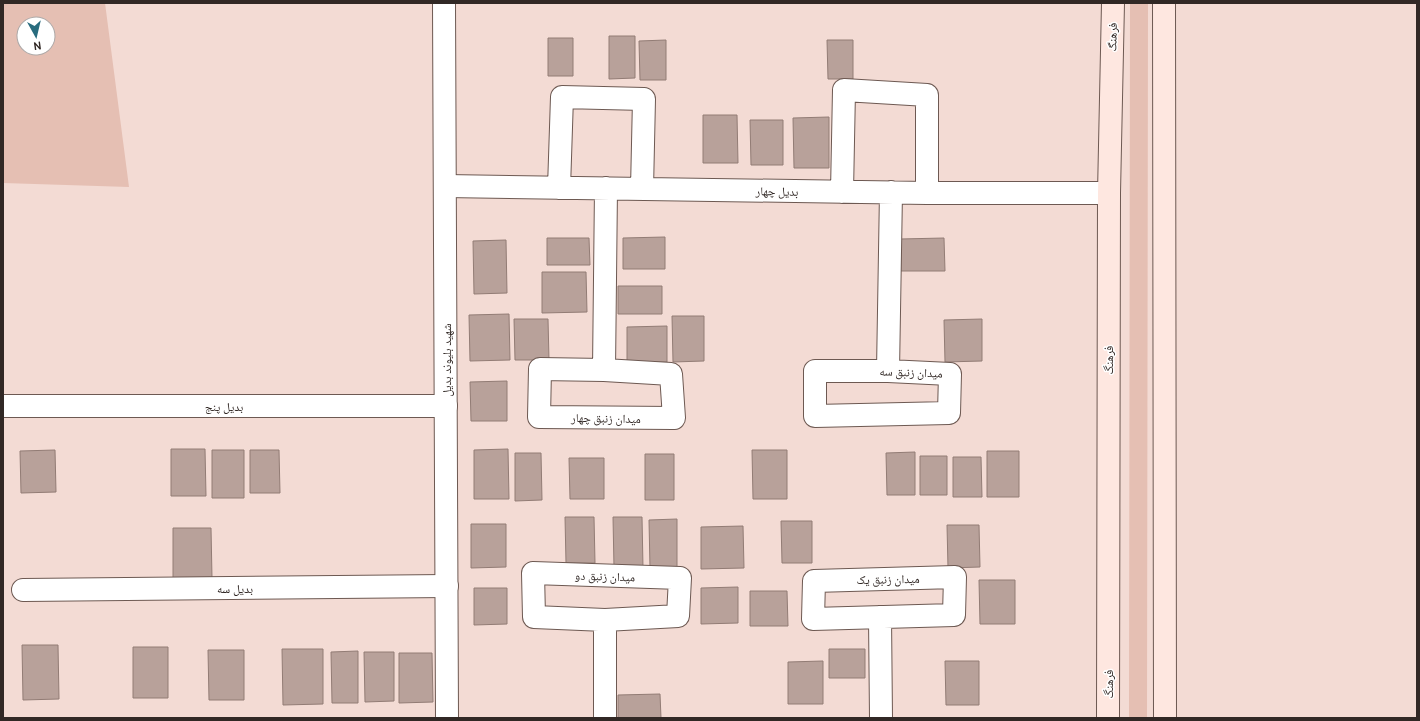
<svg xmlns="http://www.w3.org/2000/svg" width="1420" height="721" viewBox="0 0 1420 721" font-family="Cabin,'Noto Naskh Arabic',sans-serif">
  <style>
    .green { fill: #e5bfb3; fill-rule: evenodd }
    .building { fill: #b8a19a; stroke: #927c75 }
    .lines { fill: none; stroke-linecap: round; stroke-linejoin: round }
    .minor-casing { stroke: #6d5952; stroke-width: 24 }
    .tertiary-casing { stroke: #6d5952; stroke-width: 24 }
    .secondary-casing { stroke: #6d5952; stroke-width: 24 }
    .minor { stroke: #fff; stroke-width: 22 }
    .tertiary { stroke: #fff; stroke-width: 22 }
    .secondary { stroke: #fee7e0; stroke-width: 22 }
    .labels { text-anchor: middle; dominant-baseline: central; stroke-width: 3; stroke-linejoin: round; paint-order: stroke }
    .street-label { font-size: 12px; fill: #312825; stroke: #fff }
  </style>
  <rect width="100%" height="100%" fill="#f3dbd4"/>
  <!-- green -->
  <path class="green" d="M3,3H105L129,187L3,183ZM24,24H48V48H24Z
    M1130,3H1148L1147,718H1129Z"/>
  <!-- building -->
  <path class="building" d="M609,36H635V78L609,79Z
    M548,38H573V76H548Z
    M666,40V80H640L639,41Z
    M827,40H853V79H828Z
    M703,115H737L738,163H703Z
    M829,117V168H794L793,118Z
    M750,120H783V165H751Z
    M665,237V269H623V238Z
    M547,238H589L590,265H547Z
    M944,238L945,271H900V239Z
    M506,240L507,293L474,294L473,241Z
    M542,272H586L587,312L542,313Z
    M618,286H662V314H618Z
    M509,314L510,360L470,361L469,315Z
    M672,316H704V361L673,362Z
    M514,319H548L549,360H515Z
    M982,319V361L945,362L944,320Z
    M667,326V362L627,363V327Z
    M507,381V421H471L470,382Z
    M171,449H205L206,496H171Z
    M508,449L509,499H474V450Z
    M55,450L56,492L21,493L20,451Z
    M212,450H244V498H212Z
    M250,450H279L280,493H250Z
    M752,450H787V499H753Z
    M987,451H1019V497H987Z
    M915,452V495H887L886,453Z
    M515,453H541L542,500L515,501Z
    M645,454H674V500H645Z
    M920,456H947V495H920Z
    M953,457H981L982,497H953Z
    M569,458H604V499H570Z
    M565,517H594L595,563H566Z
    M613,517H642L643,568H614Z
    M677,519V567L650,568L649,520Z
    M781,521H812V563H782Z
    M471,524H506V567L471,568Z
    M947,525H979L980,567L948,568Z
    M743,526L744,568L701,569V527Z
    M173,528H211L212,578H173Z
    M979,580H1015V624H980Z
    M738,587V623L701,624V588Z
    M474,588H507V624L474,625Z
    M750,591H787L788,626H750Z
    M22,645H58L59,699L23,700Z
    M133,647H168V698H133Z
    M282,649H323V704L283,705Z
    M829,649H865V678H829Z
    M208,650H244V700H209Z
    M358,651V703H332L331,652Z
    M364,652H394V701L365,702Z
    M399,653H432L433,702L399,703Z
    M823,661V704H788V662Z
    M945,661H979V705H946Z
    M660,694L661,718H618V695Z"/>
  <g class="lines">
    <defs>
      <path id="minor" d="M445,186L927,193H1109
        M559,188L562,97L644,99L642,189
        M842,192L844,90L927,95V193
        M540,369L604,370L671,374L674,418L539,417Z
        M604,370L606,188
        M815,371H888L950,374L949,413L815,416Z
        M888,371L891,192
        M3,406H446
        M533,573L680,578L678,616L605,620L534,617Z
        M955,577L954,615L813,619L814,581Z
        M23,590L447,586
        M880,617L881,718
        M605,620V718"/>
      <path id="tertiary" d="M444,3L447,718"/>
      <path id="secondary" d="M1164,3L1165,718
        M1108,718L1109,193L1113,3"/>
    </defs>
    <!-- minor casing -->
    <use href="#minor" class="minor-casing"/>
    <!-- tertiary casing -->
    <use href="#tertiary" class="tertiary-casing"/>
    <!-- secondary casing -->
    <use href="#secondary" class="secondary-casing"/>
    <!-- minor -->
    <use href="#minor" class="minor"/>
    <!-- tertiary -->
    <use href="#tertiary" class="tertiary"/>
    <!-- secondary -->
    <use href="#secondary" class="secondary"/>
  </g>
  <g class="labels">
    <!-- street labels -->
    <g class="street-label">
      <text transform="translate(1112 37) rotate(-89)">فرهنگ</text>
      <text transform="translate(777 191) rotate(1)">بدیل چهار</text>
      <text transform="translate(446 360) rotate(-90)">شهید بلیوند بدیل</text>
      <text transform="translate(1108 360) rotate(-90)">فرهنگ</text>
      <text transform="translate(911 372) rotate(2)">میدان زنبق سه</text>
      <text x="224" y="406">بدیل پنج</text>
      <text transform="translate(606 418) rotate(1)">میدان زنبق چهار</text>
      <text transform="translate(605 576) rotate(2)">میدان زنبق دو</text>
      <text transform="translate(888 579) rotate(-1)">میدان زنبق یک</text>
      <text x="235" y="588">بدیل سه</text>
      <text transform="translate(1108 684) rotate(-90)">فرهنگ</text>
    </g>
  </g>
  <!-- border -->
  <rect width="1420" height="721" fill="none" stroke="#312825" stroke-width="8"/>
  <!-- north arrow -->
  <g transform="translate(36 36) rotate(172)"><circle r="19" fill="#ffffff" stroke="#ada9a8"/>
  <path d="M0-3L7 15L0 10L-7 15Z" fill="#296c7e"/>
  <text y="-6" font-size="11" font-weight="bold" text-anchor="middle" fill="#312825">N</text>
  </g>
</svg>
